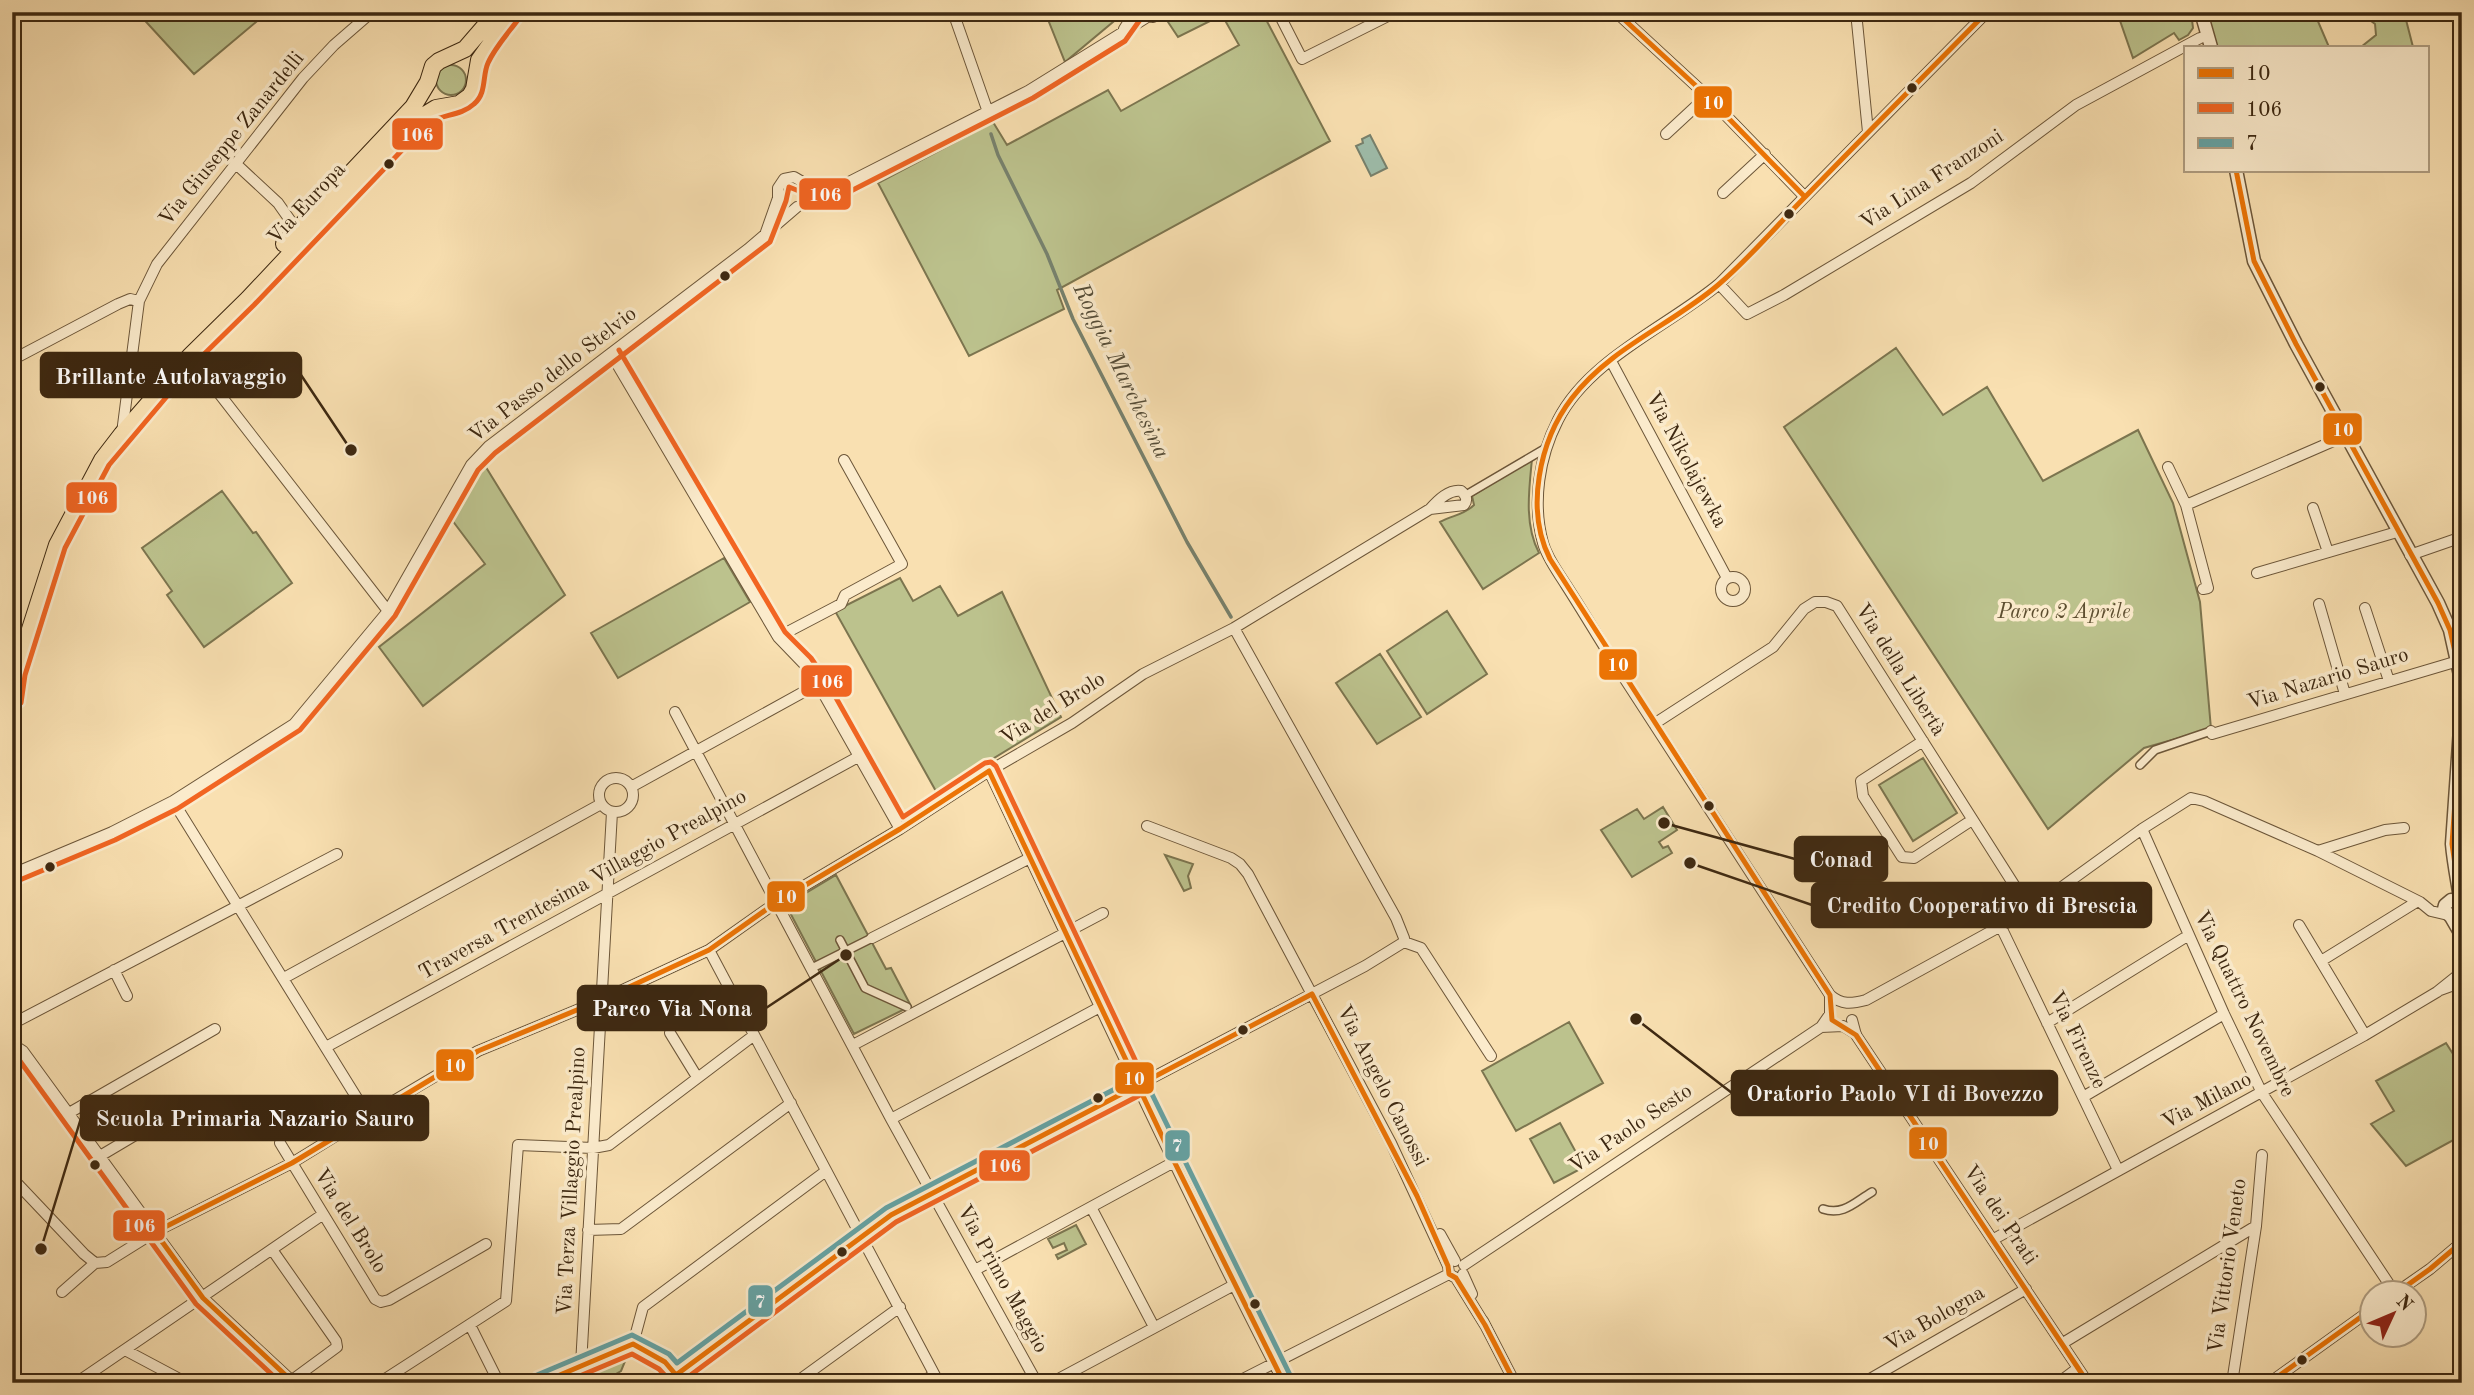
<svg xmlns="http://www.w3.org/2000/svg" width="2474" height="1395" viewBox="0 0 2474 1395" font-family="'Old Standard TT',serif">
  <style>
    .green { fill: #bcc28d; stroke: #7c754f; stroke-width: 2 }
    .water { fill: #9ebdab; stroke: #77816d; stroke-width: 2 }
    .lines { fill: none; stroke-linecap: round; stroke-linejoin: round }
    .stream { stroke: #77816d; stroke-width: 3.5 }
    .pedestrian-casing { stroke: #6c5639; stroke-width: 10 }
    .minor-casing { stroke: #6c5639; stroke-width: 12 }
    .tertiary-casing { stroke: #6c5639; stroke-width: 15 }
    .primary-casing { stroke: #3d2811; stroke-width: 18 }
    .pedestrian { stroke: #fbebcc; stroke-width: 7 }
    .minor { stroke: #fbebcc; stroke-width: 10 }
    .tertiary { stroke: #fbebcc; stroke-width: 12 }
    .primary { stroke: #f9e0b1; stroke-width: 16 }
    .bus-1-casing { stroke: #fbebcc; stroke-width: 10 }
    .bus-2-casing { stroke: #fbebcc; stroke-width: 10 }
    .bus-3-casing { stroke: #fbebcc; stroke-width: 10 }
    .bus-1 { stroke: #ec7405; stroke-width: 5 }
    .bus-2 { stroke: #f26522; stroke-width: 5 }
    .bus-3 { stroke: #65a2a3; stroke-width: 5 }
    .bus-dot { fill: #3d2811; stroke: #fbebcc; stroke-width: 2.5 }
    .labels { text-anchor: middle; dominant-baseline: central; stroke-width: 7; stroke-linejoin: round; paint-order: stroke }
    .street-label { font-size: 21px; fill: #3d2811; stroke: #fbebcc }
    .park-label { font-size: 21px; font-style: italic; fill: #5d4e30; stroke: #fbebcc }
    .water-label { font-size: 23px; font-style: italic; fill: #554d38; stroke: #fbebcc }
    .leader { fill: none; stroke: #3d2811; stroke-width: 2.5 }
    .callout-dot { fill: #3d2811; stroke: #fbebcc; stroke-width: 2.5 }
    .callout { fill: #3d2811; stroke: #3d2811; stroke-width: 2.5 }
    .callout-label { font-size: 23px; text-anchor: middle; font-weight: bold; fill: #fff }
    .line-badge { stroke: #fbebcc; stroke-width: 2.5 }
    .badge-label { font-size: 19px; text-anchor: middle; font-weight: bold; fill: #fff }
  </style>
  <rect width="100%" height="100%" fill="#f9e0b1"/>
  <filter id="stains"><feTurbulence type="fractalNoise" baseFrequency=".00286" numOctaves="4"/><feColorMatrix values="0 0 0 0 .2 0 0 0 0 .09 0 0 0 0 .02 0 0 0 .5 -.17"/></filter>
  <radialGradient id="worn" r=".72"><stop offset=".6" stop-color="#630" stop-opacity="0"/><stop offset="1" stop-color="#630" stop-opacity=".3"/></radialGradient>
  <!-- green -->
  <path class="green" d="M137,12H268L194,74Z
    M1045,12H1125L1065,62Z
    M1166,12H1262L1330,141L1057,290L1064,309L969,356L878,183L993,122L1007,145L1108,90L1121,111L1239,45L1222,15L1178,37L1164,16Z
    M2117,12H2191L2193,28L2188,35L2179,40L2174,33L2133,58Z
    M2207,12H2314L2329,47H2215Z
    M2355,12H2404L2413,47H2361L2376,35L2375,24L2363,15Z
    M436 80a15 15 0 1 1 30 0a15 15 0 1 1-30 0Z
    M1896,348L1943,415L1987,387L2043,481L2138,430L2173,503L2200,602L2211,729L2144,748L2048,829L1784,427Z
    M1532,459C1529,490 1524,524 1539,553L1483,589L1440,522C1453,515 1464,515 1474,505L1472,496Z
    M484,464L565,595L423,706L379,647L485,564L449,516L476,469L478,471Z
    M222,491L253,533L256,532L292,583L204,647L167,595L172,591L142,548Z
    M724,558L750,602L618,678L591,633Z
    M900,578L913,601L940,586L958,616L1002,592L1061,717L937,793L835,611Z
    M1447,611L1487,674L1427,714L1387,651Z
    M1380,654L1421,717L1377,744L1336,683Z
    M1923,758L1957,813L1913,841L1879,785Z
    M1663,807L1677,830L1659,842L1663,848L1668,846L1672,853L1632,877L1601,830L1637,809L1644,819Z
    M1165,855L1193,864L1188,876L1191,888L1184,891Z
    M836,875L886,969L891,968L911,1006L854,1034L786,905Z
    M1569,1022L1603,1083L1516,1131L1482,1071Z
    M2446,1043L2462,1068V1124L2456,1127L2459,1137L2406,1166L2371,1124L2394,1111L2376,1081Z
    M1560,1123L1584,1167L1554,1183L1530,1139Z
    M1076,1225L1086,1244L1058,1259L1056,1255L1067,1250L1064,1243L1053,1248L1048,1239Z
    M626,1353L628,1354L621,1371L600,1383H588L590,1373L606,1367L603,1359Z"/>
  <!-- water -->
  <path class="water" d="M1370,135L1387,168L1371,176L1356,146L1363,143L1362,139Z"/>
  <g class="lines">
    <!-- stream -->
    <path class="stream" d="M121,12L124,18
      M991,134L998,155L1047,254L1073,319L1187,542L1231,617"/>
    <defs>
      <path id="pedestrian" d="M1466,495L1546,448
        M2140,765L2155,750L2211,731
        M840,940L865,988L907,1007
        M812,968L872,938
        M1823,1209C1843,1216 1855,1202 1872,1192"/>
      <path id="minor" d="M953,12L988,112
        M1278,12L1302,59L1396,12
        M1616,12L1707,96L1805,197
        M1856,12L1868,132
        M1987,12L1719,284C1668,326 1588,360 1558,420C1539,457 1532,503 1543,543C1547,558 1558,572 1566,585C1584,613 1601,642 1619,670C1689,779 1760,887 1830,995C1842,1005 1851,1004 1866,1000L2030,910L2142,829L2191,798L2204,801L2318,851L2420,902L2431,911L2448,915
        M1146,15L1153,17L1162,12
        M1124,29L1135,12
        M1666,134L1707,96
        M235,163L278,203L297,230
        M1723,193L1765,154
        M806,200L839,187L1028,91L1149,16
        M766,232L778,198V188L784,179L794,177L806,184L834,187
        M1719,284L1747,314L1784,295L1971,183L2076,105L2200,38L2208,36
        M611,354L778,637L804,664L818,684L900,829
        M190,356L388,611
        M12,360L118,304L130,299L139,301
        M1611,361L1727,578
        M122,433L139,301L157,264L303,78L334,45L372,12
        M2168,467L2186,505L2208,588L2203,589
        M2186,505L2345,436
        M2313,508L2328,552
        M2410,555L2462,537
        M2257,573L2397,532
        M1721 589a12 12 0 1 1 24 0a12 12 0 1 1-24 0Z
        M2319,604L2345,694
        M2365,608L2389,681
        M778,637L841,604L845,595L902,564L844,460
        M12,642L18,641L27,633
        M675,712L891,1119L1037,1383
        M1654,724L1773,647L1804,609L1815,602H1826L1837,606L2030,910
        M2211,731L2212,734L2458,661
        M1923,741L1861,781L1863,796L1902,857L1914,858L1972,820
        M989,771C1086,976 1180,1182 1284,1383
        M599 795a17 17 0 1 1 34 0a17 17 0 1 1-34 0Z
        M631,787L818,684
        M173,801L368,1116
        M1147,826L1231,858L1240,864L1248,874L1391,1143L1448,1266L1449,1274L1456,1278L1485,1325
        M2142,829L2224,1014L2262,1093L2395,1293
        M2318,851L2385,830L2404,828
        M12,874L112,832L173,801L294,724L388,611L471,465L489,446L748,249L797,207
        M2299,925L2365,1035
        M2001,927L2118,1170
        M872,938L1030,858
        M1404,942L1421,948L1491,1056
        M709,950L939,1383
        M2321,961L2418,901
        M114,970L127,996
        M284,978L601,804
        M2440,990L2462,982
        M1852,1020L1856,1035L2088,1383
        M2047,1023L2189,935
        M12,1024L337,854
        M1821,1027L1843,1026L1856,1034
        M670,1033L697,1077
        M12,1044L23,1051L203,1298L294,1383
        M853,1045L1103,913
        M326,1047L858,757
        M2083,1097L2224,1014
        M69,1113L215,1029
        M891,1119L1100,1007
        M280,1143L375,1299L381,1302L389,1300L486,1244
        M100,1156L164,1118
        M12,1178L84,1254L95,1263L107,1262L155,1232L292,1163L368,1116L478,1051L601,1000L709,950L777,902L900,829L989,771L1072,723L1143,674L1234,628L1430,509C1438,500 1449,489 1461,491C1466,495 1468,500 1464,505L1430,509
        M1091,1207L1154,1327
        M588,1230L621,1229L791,1103
        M1440,1234L1455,1261
        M1994,1239L2365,1035L2437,992L2462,972
        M273,1251L336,1341L337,1347L288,1383
        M1464,1265L1821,1027L1830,1014V995
        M975,1270L1174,1162
        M1463,1274L1472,1294
        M62,1292L95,1263
        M2394,1294L2430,1269L2462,1242
        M1483,1321L1515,1383
        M470,1325L499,1383
        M2063,1343L2256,1226
        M633,1344L643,1307L826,1171
        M125,1350L187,1383
        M581,1365L612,812
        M676,1375L891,1215L1365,966L1404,942V938L1396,918L1234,628
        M76,1383L322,1215
        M379,1383L506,1301L518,1145L593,1148L609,1145L753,1036
        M540,1383L633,1344L665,1362L682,1383
        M795,1383L900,1307
        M922,1383L934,1374
        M1051,1383L1234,1285
        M1235,1383L1449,1274
        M1863,1383L2026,1289
        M2058,1383L2078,1368
        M2232,1383L2256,1226L2262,1155
        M2269,1383L2372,1309"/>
      <path id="tertiary" d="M2201,12L2211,47
        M2236,170L2254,261L2296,344L2438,603L2450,630L2462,684
        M2462,700L2452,844C2454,868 2460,892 2462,914
        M2459,902L2451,900L2445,905L2444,909L2451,917L2461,912
        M2451,917L2462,936"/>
      <path id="primary" d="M284,244L413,107L428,82L433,66L439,61L465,49L497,12
        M12,702L16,673L57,545L102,460L122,434L190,356L248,299L372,167L423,116L436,108L459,104L470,96L474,89L479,60L513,12"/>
    </defs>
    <!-- pedestrian casing -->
    <use href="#pedestrian" class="pedestrian-casing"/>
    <!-- minor casing -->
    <use href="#minor" class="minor-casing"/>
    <!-- tertiary casing -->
    <use href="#tertiary" class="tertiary-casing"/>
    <!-- primary casing -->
    <use href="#primary" class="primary-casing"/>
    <!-- pedestrian -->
    <use href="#pedestrian" class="pedestrian"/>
    <!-- minor -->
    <use href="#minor" class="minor"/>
    <!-- tertiary -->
    <use href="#tertiary" class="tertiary"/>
    <!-- primary -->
    <use href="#primary" class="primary"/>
    <defs>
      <path id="bus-1" d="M1616,12L1707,96L1805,197
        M1987,12C1927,73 1867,133 1808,194C1778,224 1750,258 1718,285C1671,325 1610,348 1572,398C1539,441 1525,510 1550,559L1830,995L1832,1020L1856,1035L2088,1383
        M2236,170L2254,261L2296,344L2438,603L2450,630L2462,683
        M2462,704L2452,844L2462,912
        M989,771L1171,1155L1284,1383
        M1312,994L1417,1196L1448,1266L1449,1274L1456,1278L1485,1325L1515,1383
        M155,1232L292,1163L478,1051L601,1000L709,950L777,902L900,829L989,771
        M155,1232L203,1298L294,1383
        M2395,1294L2430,1269L2462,1242
        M676,1375L891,1215L1312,994
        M541,1383L633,1344L665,1362L676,1375
        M2269,1383L2372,1309"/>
      <path id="bus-2" d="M619,350L785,632L811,658L826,680L903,817L985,763L991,762L996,766L1147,1085L1142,1094L896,1222L680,1383
        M21,703L25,675L65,548L109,465L196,362L254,305L428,123C443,114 461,116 474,104C487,93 482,76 488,63C495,47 510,31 520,17
        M15,882L115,840L177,809L300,730L395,616L478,470L495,453L770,242L786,201L789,187L804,193L843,195L1033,98L1125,41L1142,17
        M12,1055L17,1057L196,1304L281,1383
        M563,1383L632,1354L659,1369L672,1383"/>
      <path id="bus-3" d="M537,1375L632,1335L669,1354L677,1363L886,1208L1138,1077L1146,1082L1292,1379"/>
    </defs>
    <!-- bus-1 casing -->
    <use href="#bus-1" class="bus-1-casing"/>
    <!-- bus-2 casing -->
    <use href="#bus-2" class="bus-2-casing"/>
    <!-- bus-3 casing -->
    <use href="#bus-3" class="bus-3-casing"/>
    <!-- bus-1 -->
    <use href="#bus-1" class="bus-1"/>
    <!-- bus-2 -->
    <use href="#bus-2" class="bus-2"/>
    <!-- bus-3 -->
    <use href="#bus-3" class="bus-3"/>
  </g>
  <!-- markers -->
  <g class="bus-dot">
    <circle cx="1912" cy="88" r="6"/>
    <circle cx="389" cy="164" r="6"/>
    <circle cx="1789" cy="214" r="6"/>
    <circle cx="725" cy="276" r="6"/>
    <circle cx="2320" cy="387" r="6"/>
    <circle cx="1709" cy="806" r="6"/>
    <circle cx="50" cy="867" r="6"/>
    <circle cx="1243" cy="1030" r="6"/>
    <circle cx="1098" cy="1098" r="6"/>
    <circle cx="95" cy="1165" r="6"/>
    <circle cx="842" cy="1252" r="6"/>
    <circle cx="1255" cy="1304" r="6"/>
    <circle cx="2302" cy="1360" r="6"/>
  </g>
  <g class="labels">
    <!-- street labels -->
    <g class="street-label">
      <text transform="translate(232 139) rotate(-51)">Via Giuseppe Zanardelli</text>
      <text transform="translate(1932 180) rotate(-33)">Via Lina Franzoni</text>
      <text transform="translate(307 204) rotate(-47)">Via Europa</text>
      <text transform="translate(553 375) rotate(-38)">Via Passo dello Stelvio</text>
      <text transform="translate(1686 460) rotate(62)">Via Nikolajewka</text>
      <text transform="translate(1900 670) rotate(58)">Via della Libertà</text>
      <text transform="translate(2328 679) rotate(-17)">Via Nazario Sauro</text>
      <text transform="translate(1053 709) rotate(-32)">Via del Brolo</text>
      <text transform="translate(583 885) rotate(-29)">Traversa Trentesima Villaggio Prealpino</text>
      <text transform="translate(2244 1004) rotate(64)">Via Quattro Novembre</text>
      <text transform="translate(2077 1040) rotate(64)">Via Firenze</text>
      <text transform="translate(1382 1086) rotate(63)">Via Angelo Canossi</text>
      <text transform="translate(2207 1101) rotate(-28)">Via Milano</text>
      <text transform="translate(1631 1129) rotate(-34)">Via Paolo Sesto</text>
      <text transform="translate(572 1181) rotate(-87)">Via Terza Villaggio Prealpino</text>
      <text transform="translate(2000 1215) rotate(56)">Via dei Prati</text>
      <text transform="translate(350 1221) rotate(58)">Via del Brolo</text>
      <text transform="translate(2228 1266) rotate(-82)">Via Vittorio Veneto</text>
      <text transform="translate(1002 1279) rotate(61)">Via Primo Maggio</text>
      <text transform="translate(1935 1319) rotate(-30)">Via Bologna</text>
    </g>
    <!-- park labels -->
    <g class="park-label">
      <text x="2064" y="612">Parco 2 Aprile</text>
    </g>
    <!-- water labels -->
    <g class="water-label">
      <text transform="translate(1121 371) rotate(64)">Roggia Marchesina</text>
    </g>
  </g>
  <!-- callouts -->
  <path class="leader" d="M351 450L301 375M1664 823L1795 859M1690 863L1812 905M846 955L766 1008M1636 1019L1732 1093M41 1249L81 1118"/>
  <g class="callout-dot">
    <circle cx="351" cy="450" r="7"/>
    <circle cx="1664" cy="823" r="7"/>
    <circle cx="1690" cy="863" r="7"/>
    <circle cx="846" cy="955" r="7"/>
    <circle cx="1636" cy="1019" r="7"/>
    <circle cx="41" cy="1249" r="7"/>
  </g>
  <g class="callout">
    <rect x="41" y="353" width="260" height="44" rx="7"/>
    <rect x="1795" y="837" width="92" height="44" rx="7"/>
    <rect x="1812" y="883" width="339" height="44" rx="7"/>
    <rect x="578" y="986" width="188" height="44" rx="7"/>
    <rect x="1732" y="1071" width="325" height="44" rx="7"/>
    <rect x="81" y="1096" width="347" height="44" rx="7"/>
  </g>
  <g class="callout-label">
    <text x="171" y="384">Brillante Autolavaggio</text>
    <text x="1841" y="867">Conad</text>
    <text x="1982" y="913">Credito Cooperativo di Brescia</text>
    <text x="672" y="1016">Parco Via Nona</text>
    <text x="1895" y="1101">Oratorio Paolo VI di Bovezzo</text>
    <text x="255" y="1126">Scuola Primaria Nazario Sauro</text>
  </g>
  <g class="line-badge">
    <rect x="1693" y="85" width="40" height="34" rx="7" fill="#ec7405"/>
    <rect x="391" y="117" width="53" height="34" rx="7" fill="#f26522"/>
    <rect x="798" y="177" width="54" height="34" rx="7" fill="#f26522"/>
    <rect x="2322" y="412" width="41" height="34" rx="7" fill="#ec7405"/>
    <rect x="65" y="481" width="53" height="33" rx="7" fill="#f26522"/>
    <rect x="1598" y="648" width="40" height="33" rx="7" fill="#ec7405"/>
    <rect x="800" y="664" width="53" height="34" rx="7" fill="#f26522"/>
    <rect x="766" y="880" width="40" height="33" rx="7" fill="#ec7405"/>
    <rect x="435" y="1048" width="40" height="34" rx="7" fill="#ec7405"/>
    <rect x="1114" y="1061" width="41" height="34" rx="7" fill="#ec7405"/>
    <rect x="1908" y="1126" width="40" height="34" rx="7" fill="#ec7405"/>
    <rect x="1164" y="1129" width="27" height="33" rx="7" fill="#65a2a3"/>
    <rect x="978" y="1149" width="53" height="33" rx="7" fill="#f26522"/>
    <rect x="112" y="1209" width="54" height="33" rx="7" fill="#f26522"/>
    <rect x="747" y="1284" width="27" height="34" rx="7" fill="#65a2a3"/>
  </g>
  <g class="badge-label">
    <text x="1713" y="109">10</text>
    <text x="417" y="141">106</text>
    <text x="825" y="201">106</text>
    <text x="2343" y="436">10</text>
    <text x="92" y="504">106</text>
    <text x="1618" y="671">10</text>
    <text x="827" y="688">106</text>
    <text x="786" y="903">10</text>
    <text x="455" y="1072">10</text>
    <text x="1134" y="1085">10</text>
    <text x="1928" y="1150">10</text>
    <text x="1177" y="1152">7</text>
    <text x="1005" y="1172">106</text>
    <text x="139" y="1232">106</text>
    <text x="760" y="1308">7</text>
  </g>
  <!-- margin -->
  <rect width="2474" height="1395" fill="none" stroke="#f9e0b1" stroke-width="42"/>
  <rect x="14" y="14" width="2446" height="1367" fill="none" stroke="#3d2811" stroke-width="3.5"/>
  <rect x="21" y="21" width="2432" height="1353" fill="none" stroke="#3d2811" stroke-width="2"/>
  <!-- legend -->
  <rect x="2184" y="46" width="245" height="126" fill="#fbebcc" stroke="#af9d81" stroke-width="2"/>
  <rect x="2198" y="68" width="35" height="10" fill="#ec7405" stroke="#af9d81" stroke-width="2"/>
  <text x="2246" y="80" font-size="21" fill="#3d2811">10</text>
  <rect x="2198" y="103" width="35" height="10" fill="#f26522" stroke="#af9d81" stroke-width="2"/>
  <text x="2246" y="116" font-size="21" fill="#3d2811">106</text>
  <rect x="2198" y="138" width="35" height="10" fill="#65a2a3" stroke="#af9d81" stroke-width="2"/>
  <text x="2246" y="150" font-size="21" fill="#3d2811">7</text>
  <!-- north arrow -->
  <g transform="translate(2393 1314) rotate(46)"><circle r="33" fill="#fbebcc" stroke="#af9d81" stroke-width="2"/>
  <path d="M0-5L12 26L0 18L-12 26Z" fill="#8f2418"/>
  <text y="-10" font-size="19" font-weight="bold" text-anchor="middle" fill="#3d2811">N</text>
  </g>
  <rect width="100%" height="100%" filter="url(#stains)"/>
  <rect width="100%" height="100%" fill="url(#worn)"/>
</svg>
